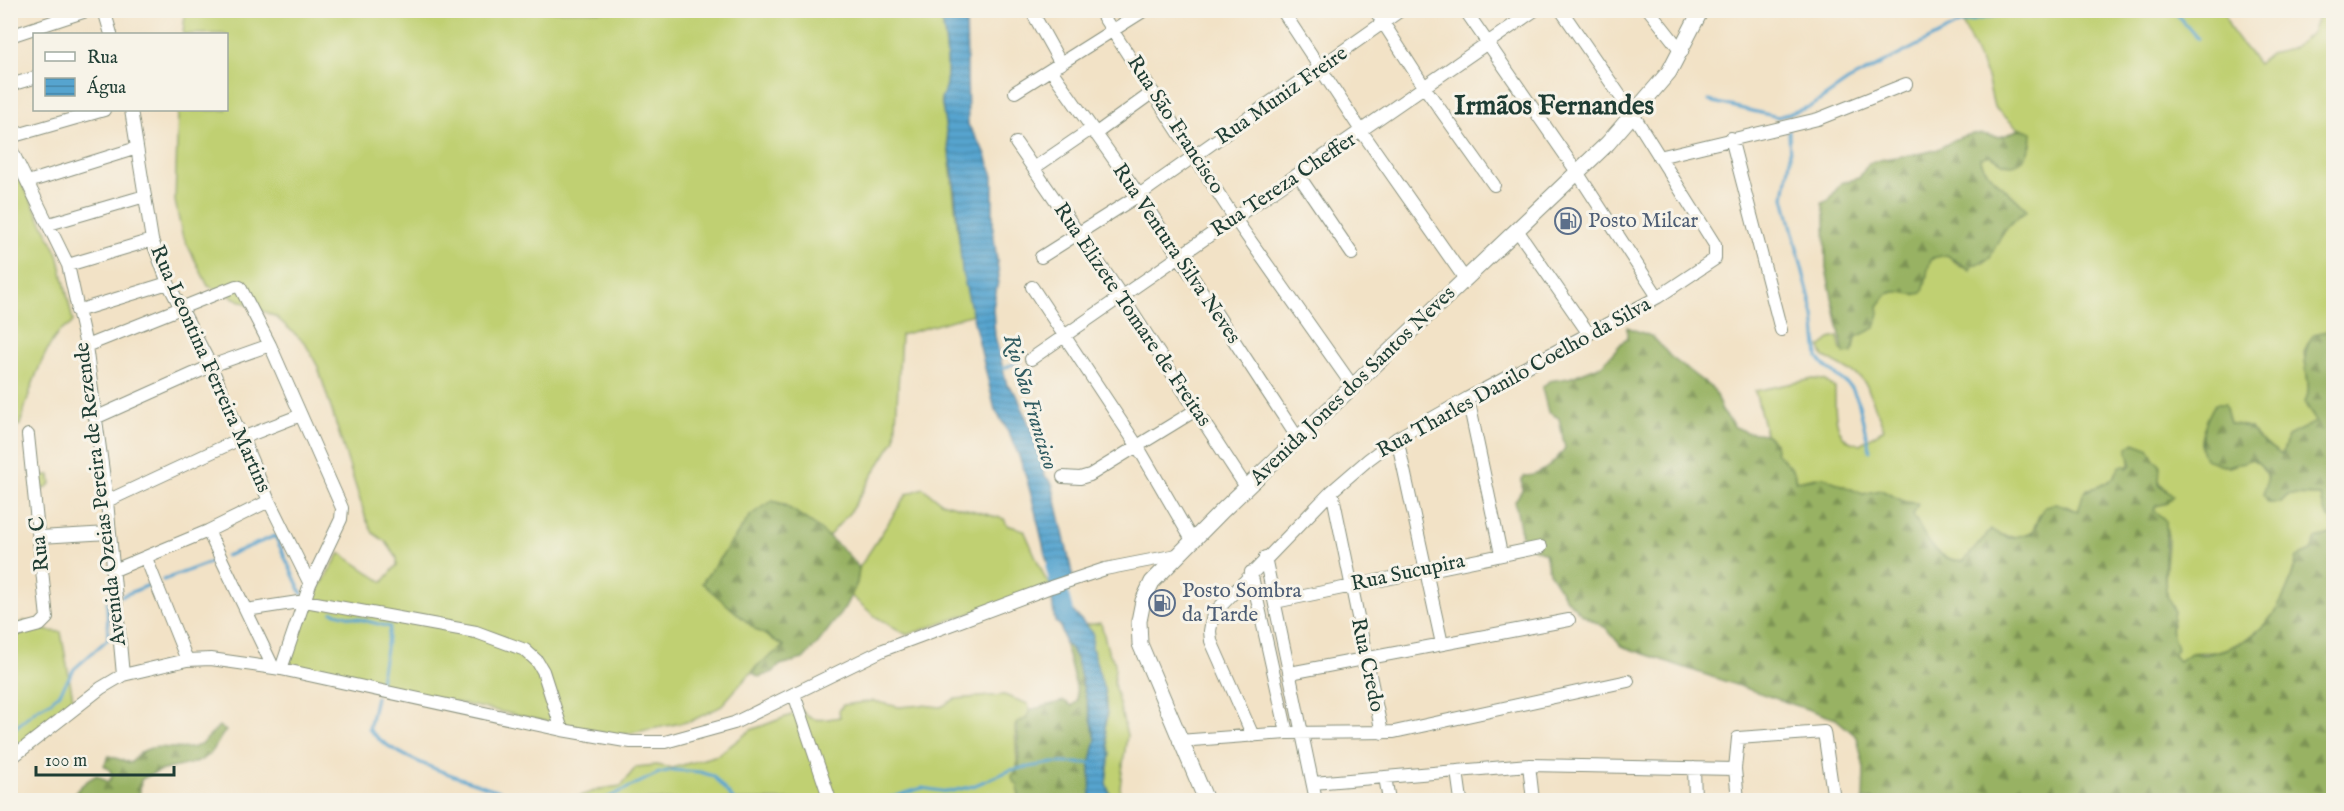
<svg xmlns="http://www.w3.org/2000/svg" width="2344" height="811" viewBox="0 0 2344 811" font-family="'IM FELL English',serif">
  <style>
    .grass { fill: #c0d072; stroke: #708653; stroke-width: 1.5 }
    .forest { fill: url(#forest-firs); stroke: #5c784c; stroke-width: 1.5 }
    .park { fill: url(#park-crowns); stroke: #708653; stroke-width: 1.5 }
    .water { fill: url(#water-rules); stroke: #3a7082; stroke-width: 1.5 }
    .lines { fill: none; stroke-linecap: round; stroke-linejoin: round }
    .stream { stroke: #56a4cf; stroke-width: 3 }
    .river { stroke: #56a4cf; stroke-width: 16 }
    .minor-casing { stroke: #88907d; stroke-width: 14 }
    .major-casing { stroke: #88907d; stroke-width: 17 }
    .minor { stroke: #fff; stroke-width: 12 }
    .major { stroke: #fff; stroke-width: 15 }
    .labels { text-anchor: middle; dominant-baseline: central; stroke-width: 6; stroke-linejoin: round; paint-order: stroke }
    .street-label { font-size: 21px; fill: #1f3d34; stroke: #f7f3e8 }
    .service-label { font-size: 21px; fill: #4e5e75; stroke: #f7f3e8; text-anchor: start }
    .water-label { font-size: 22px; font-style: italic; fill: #305c62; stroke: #f7f3e8 }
    .district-label { font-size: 27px; font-weight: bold; fill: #1f3d34; stroke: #f7f3e8 }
  </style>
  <defs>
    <pattern id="forest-firs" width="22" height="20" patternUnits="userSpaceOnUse" patternTransform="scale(1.5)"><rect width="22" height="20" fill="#98b264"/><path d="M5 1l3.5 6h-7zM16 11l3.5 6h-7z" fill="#7b9253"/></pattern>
    <pattern id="park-crowns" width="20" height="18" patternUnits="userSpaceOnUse" patternTransform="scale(1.5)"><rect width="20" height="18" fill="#c0d072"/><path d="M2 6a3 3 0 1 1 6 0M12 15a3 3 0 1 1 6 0" fill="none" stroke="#9baa5e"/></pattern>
    <pattern id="water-rules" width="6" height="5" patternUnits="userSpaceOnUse" patternTransform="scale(1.5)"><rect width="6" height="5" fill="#56a4cf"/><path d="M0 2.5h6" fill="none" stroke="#4787a9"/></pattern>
  </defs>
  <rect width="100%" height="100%" fill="#f7f3e8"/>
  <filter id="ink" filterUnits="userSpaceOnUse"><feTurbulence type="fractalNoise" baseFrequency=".0167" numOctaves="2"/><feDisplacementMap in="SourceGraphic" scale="12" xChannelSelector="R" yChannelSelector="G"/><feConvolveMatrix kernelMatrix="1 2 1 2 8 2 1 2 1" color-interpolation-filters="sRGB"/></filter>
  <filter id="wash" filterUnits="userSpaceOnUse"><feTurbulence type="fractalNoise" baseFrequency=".008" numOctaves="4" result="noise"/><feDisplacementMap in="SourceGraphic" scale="24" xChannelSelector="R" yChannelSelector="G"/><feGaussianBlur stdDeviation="1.35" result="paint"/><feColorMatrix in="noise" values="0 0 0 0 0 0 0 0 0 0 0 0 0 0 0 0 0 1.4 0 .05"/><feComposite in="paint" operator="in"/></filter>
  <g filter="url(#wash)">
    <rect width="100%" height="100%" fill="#f2e2c6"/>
    <!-- grass -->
    <path class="grass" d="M188,11H940C945,34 953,77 941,99C954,171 955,244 973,314L901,335L895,439L850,512L827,538L784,504L772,501L751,515L702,583L755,629L784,646L757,666L720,707L691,721L616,736L287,667L314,597L340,553L383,582L397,565V558L386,542L373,533L366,519L318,367L305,343L276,317L208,286L182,234L175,201L178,110H226V34H183L185,15Z
      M1957,11H2224C2229,34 2244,45 2258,64L2270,54L2291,49L2312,33L2320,11H2333V332L2331,330L2309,341L2304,352L2309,392L2306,407L2317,422L2288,436L2282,455L2256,437L2251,428L2230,423L2228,417L2206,425C2200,438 2198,446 2206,459L2229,467L2252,459L2260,464L2269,481L2263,494L2280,503L2288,495L2321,496L2324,510L2329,518L2333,520V533L2316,539L2311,551L2297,557C2286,605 2267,636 2218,651C2207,654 2197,651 2191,653C2187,654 2183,659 2179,661C2167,653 2172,623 2174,610C2158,587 2169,561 2168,536C2167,530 2165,524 2163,518L2155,514L2154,510L2167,490L2158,481L2160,464L2154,459L2147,448L2134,443L2128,452L2131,456C2132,471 2101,488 2087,489L2078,511L2066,506L2039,515L2032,532C2016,540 2007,537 1991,531L1964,561C1936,562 1924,537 1913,514L1917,503L1905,502L1881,490L1863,494L1816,477L1796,481L1776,452L1775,443L1766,434L1755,391L1813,379L1824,380L1835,388C1835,407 1832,443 1860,444L1884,429L1867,386L1860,377L1823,356L1820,347L1830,339L1838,337L1841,350H1854L1856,337L1868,331L1878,306L1887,294L1903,290L1915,295C1935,283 1919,265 1938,255H1947L1961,267L1983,263L1990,258L1998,239L2012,220L2027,211C2018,197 1980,172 1981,158L1990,155L2003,163C2021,160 2027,160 2032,141L1994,107L1987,77Z
      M10,160L58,254L73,321C70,328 64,327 59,332C41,354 27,398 20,425L11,428Z
      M923,488L941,502L1004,519L1007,525L1024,530L1045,578L1051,586L907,635L876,617L851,596L857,583L859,568L907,494Z
      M24,621L48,631L61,632L74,704L11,751V633L14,627Z
      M1101,623L1108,651L1115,663L1114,684L1127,735L1120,787L1122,800H1112L1106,783L1110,754L1105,728L1107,716L1105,693L1099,677L1087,625Z
      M1004,695L1028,704L1030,710L1026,719L1017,722L1015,727L1019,796L1011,800H569L600,789L621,786L636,767L656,765L672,768L718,755L751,730L802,711C812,724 826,719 840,717L839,711L843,705L873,701L899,707L922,705L941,707L955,699Z"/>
    <!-- forest -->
    <path class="forest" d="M2020,128L2032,132C2032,146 2024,172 2003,163C1999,161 1995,157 1990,155L1981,158C1980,173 2018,197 2027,211C2007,223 1999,237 1990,258L1972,266L1970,270L1947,255L1932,258C1926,269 1927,282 1922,293C1909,297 1900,288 1887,294L1878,306L1879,313L1875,328L1856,337L1852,353L1844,354L1826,269L1825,215L1822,203L1829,200L1841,183L1859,178L1868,164L1876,161C1894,156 1913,156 1931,151C1945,148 1953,137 1968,135C1994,130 1990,146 2020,128Z
      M1627,327L1653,337L1671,357L1714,390L1722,411L1735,427L1746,432L1766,434L1775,443L1776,452L1794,471L1796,481L1823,477L1863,494L1881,490L1905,502L1918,504L1913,515C1925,537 1936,562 1964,561L1991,530L2009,538L2032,533L2045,506L2056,504L2078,511C2081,505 2081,497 2084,493C2090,485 2111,490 2119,467L2123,465L2128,468L2131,464L2127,447L2134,443L2148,448L2154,459L2160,464L2159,484L2173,496L2168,503L2156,506L2154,510L2166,521C2169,550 2157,585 2174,610L2171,630L2177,648L2174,656L2179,661L2190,653C2196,653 2202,655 2208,654C2261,643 2286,608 2297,557L2311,551L2316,539L2333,533V800H1863L1864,768L1857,737L1836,719L1621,646L1606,628L1581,614L1566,599L1549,572L1545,553L1523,544L1515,501L1522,490V479L1525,476C1542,476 1557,460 1565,448L1559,418L1548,412L1542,388L1549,381L1569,378L1602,365L1627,337Z
      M2331,330L2334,332L2333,520L2329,518L2324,510L2321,496L2288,495L2280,503H2268L2263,494C2270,478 2268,468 2252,459L2229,467L2205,459C2196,442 2205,421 2215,404H2225L2230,423L2251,428L2256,437L2282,455L2288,436L2316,422L2305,402C2316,378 2294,360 2314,334Z
      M772,501C796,507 845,548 859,568L857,583L844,609L818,643L803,659L780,665L773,672L759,677L753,673L757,666L784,646L755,629L702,583L751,515Z
      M1065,644L1070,647L1077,660L1096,739L1090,766L1091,800H997H1011L1019,796L1018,785L1013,781L1012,776L1019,768L1017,722L1026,719L1030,710L1064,701L1072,706L1077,701L1076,687Z
      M219,726L226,731C218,738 217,748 209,755C192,769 161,765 141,780L139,800H72C74,790 87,780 97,775L108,782L112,777L110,770L104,765L109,756L131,763C148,738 166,751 190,748C203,747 211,734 219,726Z"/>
    <!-- park -->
    <path class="park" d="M41,475H50L51,484L44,489L37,485L36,479Z"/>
    <!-- water -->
    <path class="water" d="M940,11H965L966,13L968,125L985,152L993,176V230L999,276L993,308L995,336L1007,385L1017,395L1034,437L1045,476L1052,483L1073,577L1054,586C1036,528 1031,461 995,410L962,271L954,181L941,98C953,78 945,33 940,11Z
      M1055,592L1093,633L1092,648L1105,693L1107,716L1105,728L1110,754L1106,783L1112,800H1091L1090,766L1096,739L1077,660L1070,647L1065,644L1060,625L1055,622L1051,593Z"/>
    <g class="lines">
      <!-- stream -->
      <path class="stream" d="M2173,10L2198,39
        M1709,101L1778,117L1812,106L1848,81L1961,23L2022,10
        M1789,131L1790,160L1784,197L1814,315L1818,358L1825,366L1852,388L1858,401L1870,451
        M1000,370L1020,361
        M226,556L275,536L302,594
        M163,580L214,561
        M122,596L149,585
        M332,612L390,627L379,687
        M376,697L369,729C394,762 487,786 527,800
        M10,732L37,709L50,702L60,693L74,669L108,639L107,602
        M603,800L659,773L672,770L700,772L713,776L734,800
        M883,800L922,788L948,792L973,786L1011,770L1053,763H1093"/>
      <!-- river -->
      <path class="river" d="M1054,568L1067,619"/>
    </g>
  </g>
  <g filter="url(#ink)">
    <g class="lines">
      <defs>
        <path id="minor" d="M104,10L111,34
          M1031,10L1061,64
          M1099,10L1235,219L1354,388
          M1282,10L1362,132L1465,279
          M1375,10L1425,88L1494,185
          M1465,10L1577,172L1658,297
          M1649,10L1682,52
          M10,36L89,10
          M1051,70L1139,195L1299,440
          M10,85L34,78
          M1015,92L1145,10
          M131,110L152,240L168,283L211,366L269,501L310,584
          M1095,134L1153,92
          M10,137L104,110
          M1731,138L1781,330
          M1016,143L1121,295L1246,487
          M10,147L68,265L86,346L107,501L123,675
          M1659,157L1818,119L1906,84
          M1034,168L1091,129
          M1299,176L1352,254
          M28,182L137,148
          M49,224L145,196
          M1517,230L1589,334
          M1041,257L1139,195L1401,10
          M68,265L152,240
          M1032,287L1138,447L1192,540
          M77,311L168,283
          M86,346L236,286L240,287L270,345L342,508L341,519L310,584L281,669
          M1031,359L1535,10
          M1468,398L1501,554
          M95,418L211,366L270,345
          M1397,438L1442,644
          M1063,477L1080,478L1090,475L1196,410
          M1332,491L1382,733
          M107,501L242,438L301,415
          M208,531L273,667
          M40,537L109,533
          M1265,557L1316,800
          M146,558L187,660
          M112,571L208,531L269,501
          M1251,572L1287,733
          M1275,602L1541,547
          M246,610L305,601L476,632L525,650L537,661L543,671L562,730
          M10,633L40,625L47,618L28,435
          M1290,673L1569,620
          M794,694L830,800
          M1253,736L1211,641L1210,631L1213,614L1332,491L1369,459L1397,438L1468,398L1658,297L1715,259V245L1634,116L1561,10
          M1179,741L1287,733L1394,732L1628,681
          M10,759L101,688L123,675L187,660L211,659L281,669L562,730L631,742H665L734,723L883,650L1051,587L1105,569L1177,555
          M1529,765L1533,800
          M1694,768L1695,800
          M1457,771L1461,800
          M1385,777L1389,800
          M1313,783L1529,765L1735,769
          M1738,800L1735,769L1738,738L1824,732L1834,800"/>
        <path id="major" d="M1206,800L1140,644L1139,621L1143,601L1152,582L1223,510L1608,143L1669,72L1701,10"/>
      </defs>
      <!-- minor casing -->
      <use href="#minor" class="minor-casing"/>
      <!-- major casing -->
      <use href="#major" class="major-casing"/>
      <!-- minor -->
      <use href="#minor" class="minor"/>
      <!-- major -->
      <use href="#major" class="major"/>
    </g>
  </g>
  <!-- icons -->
  <defs>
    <symbol id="fuel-ring" viewBox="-11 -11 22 22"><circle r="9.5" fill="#f7f3e8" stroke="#5c6f8a" stroke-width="1.5"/><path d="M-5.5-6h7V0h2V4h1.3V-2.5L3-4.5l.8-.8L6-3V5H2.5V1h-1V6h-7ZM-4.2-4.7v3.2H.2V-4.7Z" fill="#5c6f8a"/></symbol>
  </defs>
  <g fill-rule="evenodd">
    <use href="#fuel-ring" x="1553" y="206" width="30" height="30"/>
    <use href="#fuel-ring" x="1147" y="588" width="30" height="30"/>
  </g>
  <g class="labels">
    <!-- street labels -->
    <g class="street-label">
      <text transform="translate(1282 96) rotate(-35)">Rua Muniz Freire</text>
      <text transform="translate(1175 125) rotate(57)">Rua São Francisco</text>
      <text transform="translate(1284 185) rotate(-34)">Rua Tereza Cheffer</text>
      <text transform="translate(1176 254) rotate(56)">Rua Ventura Silva Neves</text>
      <text transform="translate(1132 315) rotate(56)">Rua Elizete Tomare de Freitas</text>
      <text transform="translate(210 369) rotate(66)">Rua Leontina Ferreira Martins</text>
      <text transform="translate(1514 378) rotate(-29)">Rua Tharles Danilo Coelho da Silva</text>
      <text transform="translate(1353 386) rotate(-44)">Avenida Jones dos Santos Neves</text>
      <text transform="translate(101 494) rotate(-97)">Avenida Ozeias Pereira de Rezende</text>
      <text transform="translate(40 544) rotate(-96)">Rua C</text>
      <text transform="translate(1408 573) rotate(-12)">Rua Sucupira</text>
      <text transform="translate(1367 665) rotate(78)">Rua Credo</text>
    </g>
    <!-- service labels -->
    <g class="service-label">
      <text x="1588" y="221">Posto Milcar</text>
      <text x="1182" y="591">Posto Sombra<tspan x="1182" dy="24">da Tarde</tspan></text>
    </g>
    <!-- water labels -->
    <g class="water-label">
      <text transform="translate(1030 402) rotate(73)">Rio São Francisco</text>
    </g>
    <!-- district labels -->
    <g class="district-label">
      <text x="1554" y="107">Irmãos Fernandes</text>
    </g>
  </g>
  <!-- margin -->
  <rect width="2344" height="811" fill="none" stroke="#f7f3e8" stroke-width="36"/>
  <!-- legend -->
  <rect x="33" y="33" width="195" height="78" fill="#f7f3e8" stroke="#a1aaa0" stroke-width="1.5"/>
  <rect x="45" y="52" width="30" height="9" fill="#ffffff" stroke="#a1aaa0" stroke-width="1.5"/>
  <text x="87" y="63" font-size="18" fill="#1f3d34">Rua</text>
  <rect x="45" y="78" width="30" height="18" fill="url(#water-rules)" stroke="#a1aaa0" stroke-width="1.5"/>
  <text x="87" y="93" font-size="18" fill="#1f3d34">Água</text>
  <!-- scale -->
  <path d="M36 766v9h138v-9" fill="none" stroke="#1f3d34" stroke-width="3"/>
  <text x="45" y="766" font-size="18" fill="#1f3d34" stroke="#f7f3e8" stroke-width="4.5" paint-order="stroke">100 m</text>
</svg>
